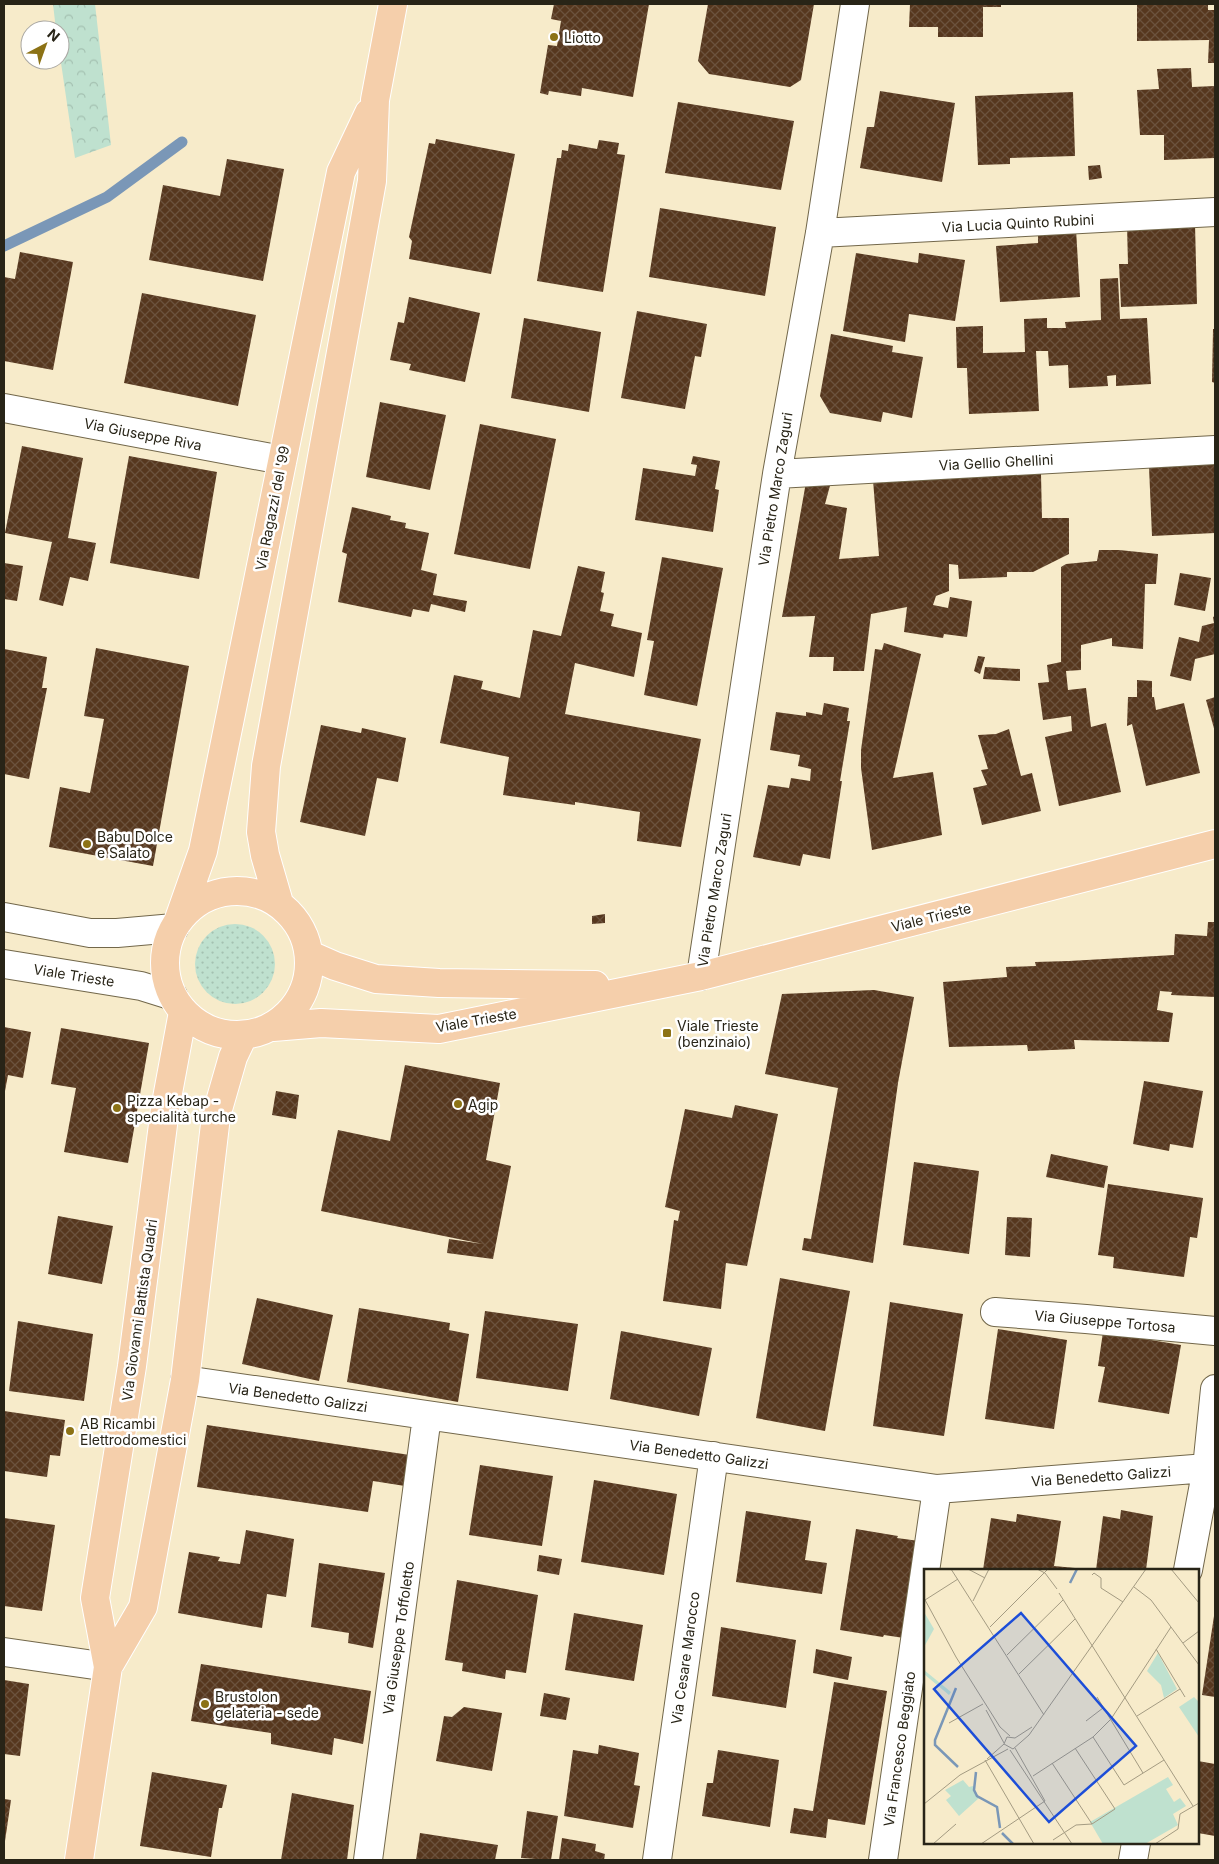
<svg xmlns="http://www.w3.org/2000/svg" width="1219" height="1864" viewBox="0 0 1219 1864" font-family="Inter,sans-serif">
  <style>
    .forest { fill: url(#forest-crowns) }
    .garden { fill: url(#garden-dots) }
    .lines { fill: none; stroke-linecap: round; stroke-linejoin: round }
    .stream { stroke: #7a97b7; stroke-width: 11 }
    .building { fill: url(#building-cross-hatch) }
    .street-casing { stroke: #72674a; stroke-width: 30 }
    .secondary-casing { stroke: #72674a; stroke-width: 30 }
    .primary-casing { stroke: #fff; stroke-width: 30 }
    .street { stroke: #fff; stroke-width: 28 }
    .secondary { stroke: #fff; stroke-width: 28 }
    .primary { stroke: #f5cfab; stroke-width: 28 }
    .poi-dot { fill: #8c7215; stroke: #fff; stroke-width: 2 }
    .labels { text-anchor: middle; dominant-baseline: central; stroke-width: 5; stroke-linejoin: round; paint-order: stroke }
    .poi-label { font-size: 14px; fill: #282417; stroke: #fff; text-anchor: start }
    .street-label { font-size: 14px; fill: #282417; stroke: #fff }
    .inset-river { fill: none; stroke: #7a97b7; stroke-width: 2.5 }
    .inset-road { fill: none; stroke: #a49b82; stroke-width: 1 }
    .view { fill: #1d4ed8; fill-opacity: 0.15; stroke: #1d4ed8; stroke-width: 2.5 }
    .inset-edge { fill: none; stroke: #282417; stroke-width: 2.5 }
  </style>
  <defs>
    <pattern id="forest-crowns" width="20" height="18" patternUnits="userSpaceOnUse" patternTransform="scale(1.25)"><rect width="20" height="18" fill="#bfe1cf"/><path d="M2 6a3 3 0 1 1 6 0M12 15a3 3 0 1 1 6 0" fill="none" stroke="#a4c1b1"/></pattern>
    <pattern id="garden-dots" width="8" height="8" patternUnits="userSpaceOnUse" patternTransform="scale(1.25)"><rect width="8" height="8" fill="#bfe1cf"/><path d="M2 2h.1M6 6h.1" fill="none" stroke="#a4c1b1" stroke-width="1.8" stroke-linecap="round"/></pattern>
    <pattern id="building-cross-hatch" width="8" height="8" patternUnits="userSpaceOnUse" patternTransform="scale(1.25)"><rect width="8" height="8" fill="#56371e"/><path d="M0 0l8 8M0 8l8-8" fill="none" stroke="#6b523d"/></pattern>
  </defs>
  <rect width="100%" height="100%" fill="#f7ebca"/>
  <!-- forest -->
  <path class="forest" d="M53,4H95L111,145L75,158L60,56V30H56Z"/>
  <!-- garden -->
  <path class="garden" d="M195 964a40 40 0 1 1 80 0a40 40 0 1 1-80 0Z"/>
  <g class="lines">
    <!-- stream -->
    <path class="stream" d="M4,246L107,197L182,142"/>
  </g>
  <!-- building -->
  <path class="building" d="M554,4H649L633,97L582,88L581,96L549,91L548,95L540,93L548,45L557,46L561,21L551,19Z
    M708,4H814L801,80L790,87L709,74L698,61Z
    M910,4H1001V7H983V37H938V27H909Z
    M1137,4H1208V10H1215V63H1208L1209,40L1137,41Z
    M1191,68L1192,87L1215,86V158L1164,160V135H1140L1137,90L1159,89L1157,69Z
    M880,91L955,103L942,182L860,168L867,127H874Z
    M1073,92L1075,156L1010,158V164L978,165L975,96Z
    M678,102L794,121L781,190L665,173Z
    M436,139L515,154L491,274L409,259L412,241L409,237L429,143L435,144Z
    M599,140L619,143L617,154L625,155L603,292L537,281L557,158H561L562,150L568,151L569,144L597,149Z
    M227,159L284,169L263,281L149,260L163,185L220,196Z
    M1100,165L1102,178L1089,180L1088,166Z
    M660,208L776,227L765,296L649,277Z
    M1195,224L1197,304L1121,307L1119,264H1128L1127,225Z
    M1076,229L1080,297L1000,302L996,246L1038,243V232Z
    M20,252L73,262L53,370L4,361V277L15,279Z
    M856,253L918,263L919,253L965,260L955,321L909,314L905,342L843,331Z
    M1118,278L1120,319L1147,318L1151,384L1116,386V375L1107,376L1108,386L1069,388L1068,365L1049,366L1048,351H1036L1039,411L969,414L967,368H957L956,327L983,326V353L1025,352L1024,319L1047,318V328H1066L1065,322L1101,320L1100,279Z
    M142,293L256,315L238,406L124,383Z
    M409,297L480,313L465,382L409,370L411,364L390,360L398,322L404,323Z
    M637,311L707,324L701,357L695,356L685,409L621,398Z
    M524,318L601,332L589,412L511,398Z
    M1213,329H1215V383L1212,382Z
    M831,334L893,346L892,352L923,357L912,418L883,412L881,422L830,413L820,396Z
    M380,402L446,415L430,490L366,477Z
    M480,424L556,439L530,569L454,554Z
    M22,446L83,458L68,538L96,543L88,581L70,577L63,606L39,600L52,542L5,533Z
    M129,456L217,472L199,579L110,563Z
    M693,456L720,461L715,489L719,490L713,532L635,520L643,468L695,476L697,465L691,464Z
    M1215,464V533L1152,536L1149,467Z
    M808,471H834L825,504L847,508L839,559L879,556L873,480L1041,474L1042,518H1069V554L1033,572H1007V577L959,579L958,565L949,564V591L936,596L933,605L948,608L950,597L972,601L967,637L944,634L943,638L904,632L907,607L871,614L864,671H833L834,657H809L815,616L782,617Z
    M352,507L391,516L390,520L406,523L405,528L429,533L421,570L437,574L433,595L467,601L465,612L431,604L429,612L413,609L411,617L338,602L347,554L342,552Z
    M1099,550H1119L1158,554L1156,584H1145L1143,649L1112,646V638L1081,645V670L1066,671L1068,690L1086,688L1091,727L1106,723L1121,792L1059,806L1045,737L1072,731L1071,716L1043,720L1038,683L1049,682L1047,665L1061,662V567L1066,564L1097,561Z
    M662,557L723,568L697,706L644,695L654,641L647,640Z
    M4,563L23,566L17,601L4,599Z
    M578,566L605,572L601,592L604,593L600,611L614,614L611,626L642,633L634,677L575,663L565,714L701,739L681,847L637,841L640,812L575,802V805L503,795L509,757L440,743L454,675L483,681L481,689L520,698L533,630L561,636Z
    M1180,573L1211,578L1205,611L1174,605Z
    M1215,616V654L1195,659L1191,681L1170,676L1179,637L1199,642L1202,626L1214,623L1213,617Z
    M884,643L921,654L893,778L933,772L942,835L872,850L861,768V750L875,649L882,650Z
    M96,648L189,666L153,866L49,847L60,787L90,793L104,719L84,716Z
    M4,649L47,657L42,688H47L29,779L4,774Z
    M978,656L985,657L980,674L974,671Z
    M985,667L1020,669V681L983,679Z
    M1137,680L1152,681V697H1154L1156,710L1184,703L1200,773L1146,786L1132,724L1127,726L1128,697H1137Z
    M1215,697V732L1206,700Z
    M824,703L849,708L847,721H850L840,781H842L830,859L803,854L800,866L753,857L768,785L789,788L791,778L810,781L811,769L798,766L800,755L770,750L776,712L806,716V712L822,715Z
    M321,725L361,733L362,728L406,738L398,782L377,778L365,836L300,822Z
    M1009,729L1021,776L1032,773L1041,811L982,825L973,788L987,785L981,770L988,769L978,735L996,734Z
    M605,914V923L592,924V916Z
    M1208,922H1215V997L1171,995L1172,992L1160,991L1157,1010L1173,1013L1169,1042L1074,1040L1075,1049L1028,1051L1027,1045L949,1047L943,982L1007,977L1006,967L1036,966L1035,962L1069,961L1174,955L1175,934L1207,936Z
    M874,990L914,997L898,1083L873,1263L802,1250L804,1238L811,1239L838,1088L765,1074L782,994Z
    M4,1027L31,1032L23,1078L8,1075L5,1091Z
    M61,1028L149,1043L128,1163L64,1152L76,1088L51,1084Z
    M405,1065L500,1083L486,1160L511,1166L493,1259L447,1253L449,1239L483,1244L321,1211L338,1130L390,1141Z
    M1144,1081L1203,1091L1193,1148L1170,1144L1169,1151L1133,1144Z
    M276,1091L299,1095L296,1119L272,1115Z
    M735,1105L778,1114L747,1266L726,1263L721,1309L663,1301L674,1220L678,1221L680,1211L665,1207L685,1109L732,1118Z
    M1051,1154L1108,1166L1104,1188L1046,1177Z
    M914,1162L979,1171L969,1254L903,1245Z
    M1108,1184L1203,1198L1197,1238L1190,1237L1184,1277L1113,1268L1114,1257L1098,1255Z
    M58,1216L113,1226L102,1284L48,1274Z
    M1007,1217L1032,1218L1030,1257L1005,1255Z
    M780,1278L850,1291L825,1431L756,1418Z
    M257,1298L333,1315L319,1381L242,1364Z
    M890,1302L963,1314L944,1436L873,1426Z
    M359,1308L450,1323L449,1330L469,1334L458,1402L347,1382Z
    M485,1311L578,1324L568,1391L476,1378Z
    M18,1321L93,1334L84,1401L9,1391Z
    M998,1329L1067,1340L1054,1429L985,1419Z
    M621,1331L712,1348L699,1416L610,1399Z
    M1103,1332L1181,1345L1169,1414L1098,1402L1105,1367L1098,1366Z
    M4,1411L65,1420L60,1456L50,1455L47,1477L4,1471Z
    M207,1425L410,1455L405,1486L373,1481L368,1512L197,1487Z
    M480,1465L553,1476L542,1546L469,1535Z
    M594,1480L677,1494L664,1575L581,1562Z
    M1121,1510L1153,1516L1146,1570H1096L1103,1516L1120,1519Z
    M746,1511L811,1521L805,1560L827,1563L822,1594L736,1582Z
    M1017,1514L1061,1521L1054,1566L1075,1568V1570H983L991,1518L1016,1522Z
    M4,1518L55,1525L42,1611L4,1606Z
    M856,1529L898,1536L897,1538L919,1541L904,1638L884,1635L883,1637L840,1630Z
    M246,1530L294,1539L286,1597L267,1594L262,1628L178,1613L189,1552L220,1557L218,1561L240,1564Z
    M539,1555L562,1559L559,1575L537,1571Z
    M319,1563L385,1573L373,1648L348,1643L349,1633L311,1627Z
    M457,1580L538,1595L526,1673L506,1670L505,1679L462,1671L463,1663L445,1660Z
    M574,1613L643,1625L634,1681L565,1670Z
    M1214,1616H1215V1697L1202,1695Z
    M721,1627L796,1640L786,1708L712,1696Z
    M816,1649L852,1657L848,1680L813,1673Z
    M201,1664L371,1691L363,1744L334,1738L332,1755L271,1744V1733L191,1721Z
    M4,1680L29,1684L20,1756L4,1754Z
    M834,1682L887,1691L865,1825L828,1819L826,1838L790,1833L794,1808L813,1811Z
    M544,1693L570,1698L566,1720L540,1716Z
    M464,1707L502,1713L492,1771L436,1761L444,1716L452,1717Z
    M599,1745L639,1753L634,1785L640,1786L633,1828L564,1816L573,1750L598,1754Z
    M718,1750L779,1760L770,1827L702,1816L707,1783H713Z
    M1198,1761L1215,1764V1836L1198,1833Z
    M152,1772L227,1785L222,1808H219L211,1857L140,1846Z
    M292,1793L354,1805L347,1860H281Z
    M4,1799L11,1800L5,1841H4Z
    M527,1811L558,1816L551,1860L521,1858Z
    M420,1833L498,1845L495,1860H416Z
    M562,1838L596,1844L595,1851L605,1854L604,1860H559Z"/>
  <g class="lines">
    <defs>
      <path id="street" d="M820,233L1215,212
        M4,408L282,460
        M777,474L1215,450
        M701,976L777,474L820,233L855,4
        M995,1312L1086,1319L1215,1331
        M185,1380L937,1489L1207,1468L1215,1466
        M1188,1570L1207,1468L1215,1389
        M4,1652L108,1667
        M368,1860L427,1416
        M657,1860L714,1456
        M883,1860L937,1489
        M1133,1860L1136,1843"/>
      <path id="secondary" d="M4,917L90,933H117L174,928
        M4,964L141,986L173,996"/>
      <path id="primary" d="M165 963a72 72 0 1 1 144 0a72 72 0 1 1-144 0Z
        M279,903L265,855L261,832L266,766L372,181L375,100L393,4
        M179,919L203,851L341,172L369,113
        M310,955L335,966L376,979L439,983L595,985
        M273,1027L321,1023L439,1029L701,976L1215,844
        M108,1667L143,1607L185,1380L216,1116L233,1057L243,1036
        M79,1860L108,1667L95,1598L132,1366L165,1109L183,1012"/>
    </defs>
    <!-- street casing -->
    <use href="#street" class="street-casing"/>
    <!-- secondary casing -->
    <use href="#secondary" class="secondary-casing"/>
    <!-- primary casing -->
    <use href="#primary" class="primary-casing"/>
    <!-- street -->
    <use href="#street" class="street"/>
    <!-- secondary -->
    <use href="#secondary" class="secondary"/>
    <!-- primary -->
    <use href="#primary" class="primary"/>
  </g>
  <!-- markers -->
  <g class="poi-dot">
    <circle cx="554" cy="37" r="5"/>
    <circle cx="87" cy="844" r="5"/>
    <rect x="662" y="1028" width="10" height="10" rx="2.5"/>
    <circle cx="458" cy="1104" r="5"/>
    <circle cx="117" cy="1108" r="5"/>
    <circle cx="70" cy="1431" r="5"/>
    <circle cx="205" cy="1704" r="5"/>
  </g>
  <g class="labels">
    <!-- poi labels -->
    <g class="poi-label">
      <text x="564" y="37">Liotto</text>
      <text x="97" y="836">Babu Dolce<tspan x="97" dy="16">e Salato</tspan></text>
      <text x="677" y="1025">Viale Trieste<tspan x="677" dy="16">(benzinaio)</tspan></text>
      <text x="127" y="1100">Pizza Kebap -<tspan x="127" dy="16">specialità turche</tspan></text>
      <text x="468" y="1104">Agip</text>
      <text x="80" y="1423">AB Ricambi<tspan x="80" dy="16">Elettrodomestici</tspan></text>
      <text x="215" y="1696">Brustolon<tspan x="215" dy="16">gelateria - sede</tspan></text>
    </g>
    <!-- street labels -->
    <g class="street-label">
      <text transform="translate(1018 223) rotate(-3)">Via Lucia Quinto Rubini</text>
      <text transform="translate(143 434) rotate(11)">Via Giuseppe Riva</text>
      <text transform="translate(996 462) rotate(-3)">Via Gellio Ghellini</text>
      <text transform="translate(775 489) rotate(-81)">Via Pietro Marco Zaguri</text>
      <text transform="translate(272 508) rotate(-79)">Via Ragazzi del '99</text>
      <text transform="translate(714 890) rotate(-81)">Via Pietro Marco Zaguri</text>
      <text transform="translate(931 917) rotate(-14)">Viale Trieste</text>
      <text transform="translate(74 975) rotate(9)">Viale Trieste</text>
      <text transform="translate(476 1020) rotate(-10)">Viale Trieste</text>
      <text transform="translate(139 1310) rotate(-82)">Via Giovanni Battista Quadri</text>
      <text transform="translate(1105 1321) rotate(5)">Via Giuseppe Tortosa</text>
      <text transform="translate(298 1397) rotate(8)">Via Benedetto Galizzi</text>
      <text transform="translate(699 1454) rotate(8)">Via Benedetto Galizzi</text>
      <text transform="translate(1101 1476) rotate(-4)">Via Benedetto Galizzi</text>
      <text transform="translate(398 1638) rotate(-82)">Via Giuseppe Toffoletto</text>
      <text transform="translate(685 1658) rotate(-82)">Via Cesare Marocco</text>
      <text transform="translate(899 1749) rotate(-82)">Via Francesco Beggiato</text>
    </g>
  </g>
  <!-- overview -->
  <g transform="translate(924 1569)">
    <rect width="275" height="275" fill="#f7ebca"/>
    <path d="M0,43L10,60L0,78ZM0,101L27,123L25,126L0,105ZM270,128L275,133V168L255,138ZM244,208L249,216L242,220L250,233L256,229L262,237L249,245L254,256L221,275H179L166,253ZM39,211L45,218L49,217L55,229L35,247L22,231L27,227L21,221Z" fill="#bfe1cf"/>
    <path d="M234,84L253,120L240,129L237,116L223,102Z" fill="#bfe1cf"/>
    <path class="inset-river" d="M146,14L153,0M32,119L11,171V176L34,198M52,203L50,221L53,227L73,238L76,259M78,264L89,275"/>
    <path class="inset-road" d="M27,0L120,146M44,0L61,9M113,0L121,4L133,20M247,0L275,34M168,6L170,4L177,9V19L199,33M210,18L227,31L275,96M135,24L269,237M0,29L32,88L76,158L86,167M1,31L34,10M49,32L65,0M66,58L124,0M259,74L275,62M232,80L261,128M83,86L139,31M95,105L151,50M173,128L219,204M62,141L80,174M213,147L256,120M162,152L179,139M25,154L59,135M169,168L200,216L240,191M91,169L108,158M80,175L89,180L105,166L222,0M91,179L121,232M86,181L148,275M63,190L80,175L83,168L91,169M61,191L110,275M128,194L168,255L191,240L151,179M109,207L169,168L187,150L247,58M0,235L36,206L84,180M129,271L152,256L168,255M9,275L32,255M57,275L121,232M231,275L254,260L256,245L275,234"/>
    <path class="view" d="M97,44L212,177L125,253L10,120Z"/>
    <rect width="275" height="275" class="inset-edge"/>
  </g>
  <!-- border -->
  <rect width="1219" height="1864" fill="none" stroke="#282417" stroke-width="10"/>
  <!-- north arrow -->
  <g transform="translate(45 45) rotate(41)"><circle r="24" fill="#ffffff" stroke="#a9a7a2"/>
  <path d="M0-4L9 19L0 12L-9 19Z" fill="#8c7215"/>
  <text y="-8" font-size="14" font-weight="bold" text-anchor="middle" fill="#282417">N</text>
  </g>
</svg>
